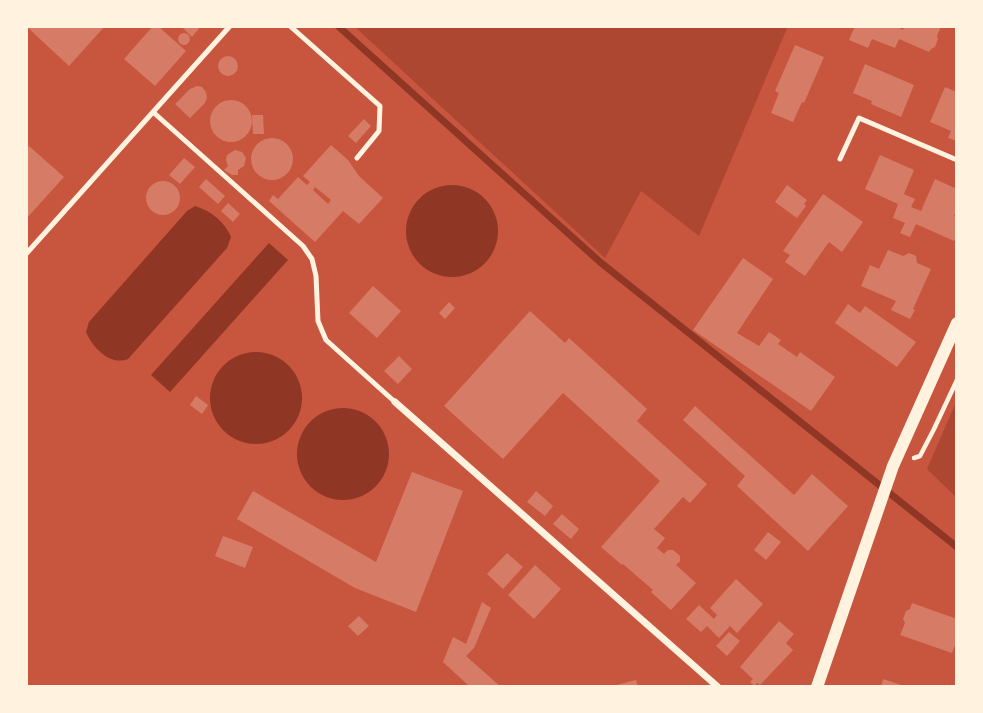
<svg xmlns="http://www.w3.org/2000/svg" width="983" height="713" viewBox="0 0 983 713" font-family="Raleway,sans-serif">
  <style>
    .green { fill: #ae4732 }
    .water { fill: #8f3625 }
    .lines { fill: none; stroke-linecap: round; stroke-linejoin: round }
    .stream { stroke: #8f3625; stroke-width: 7 }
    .building { fill: #d67c66; fill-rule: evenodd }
    .path { stroke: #fff3e0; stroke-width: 4.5 }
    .service { stroke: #fff3e0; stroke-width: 5 }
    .minor { stroke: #fff3e0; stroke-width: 7 }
    .tertiary { stroke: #fff3e0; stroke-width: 12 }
  </style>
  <rect width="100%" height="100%" fill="#c8553d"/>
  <!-- green -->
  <path class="green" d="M354,26H788L699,236L641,191L605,258Z
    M957,400V498L927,469Z"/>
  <!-- water -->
  <path class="water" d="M406 231a46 46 0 1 1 92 0a46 46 0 1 1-92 0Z
    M195,206C211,211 225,222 231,237L227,248L128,359C110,366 93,348 86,332L89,322L187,211Z
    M269,243L288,260L170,392L151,375Z
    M210 398a46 46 0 1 1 92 0a46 46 0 1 1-92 0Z
    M297 454a46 46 0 1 1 92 0a46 46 0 1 1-92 0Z"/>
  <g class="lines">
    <!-- stream -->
    <path class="stream" d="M338,26L600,262L957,547"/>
  </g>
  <!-- building -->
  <path class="building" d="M26,26H105L69,66Z
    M153,26H158L186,51L155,86L124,59Z
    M181,26H201L192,37Z
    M855,26H896L903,30L904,26H941L937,36L938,39L935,47L931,49L929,52L899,39L895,48L872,39L868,48L849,40Z
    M178 39a6 6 0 1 1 12 0a6 6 0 1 1-12 0Z
    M795,45L824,57L804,103L802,102L793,122L771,113L779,93L775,91Z
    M218 66a10 10 0 1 1 20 0a10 10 0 1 1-20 0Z
    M865,64L914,85L901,117L871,104L872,101L853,93Z
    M197,86L202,87L206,92L207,98L205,103L190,118L175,104L190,89Z
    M945,87L957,92V141L948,138L951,131L930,122Z
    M210 121a21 21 0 1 1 42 0a21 21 0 1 1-42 0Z
    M252,115H263L264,134H253Z
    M364,119L371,126L356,143L348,136Z
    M251 159a21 21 0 1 1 42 0a21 21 0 1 1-42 0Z
    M331,145L348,160L359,176L383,198L359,224L343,211L315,242L269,201L273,195L278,199L298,177L307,185L310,182L303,176ZM315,187L331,200L328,204L313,190Z
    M29,146L64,177L26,219V150Z
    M235,150L242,152L246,158L244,166L238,170V175H232L224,170L228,166L226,160L227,155Z
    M880,155L914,170L904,194L915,199L911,207L921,211L935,179L957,189V209L954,216L957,217V236L954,241L916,224L910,237L900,233L905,223L893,218L898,204L865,189Z
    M184,158L195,167L180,184L169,175Z
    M206,179L225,196L218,204L199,187Z
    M146 198a17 17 0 1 1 34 0a17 17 0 1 1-34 0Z
    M787,185L807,200L804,204L806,206L797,218L775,202Z
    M823,194L863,222L842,252L829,242L805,276L785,262L790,255L783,251Z
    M228,203L240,214L233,222L221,211Z
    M888,250L903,256L909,253L916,256L917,263L931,269L913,309L915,310L910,319L891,310L896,301L861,286L870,265L879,269Z
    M743,258L773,279L737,333L759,346L769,332L781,340L778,344L797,357L800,352L835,377L811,411L693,330Z
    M373,286L401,311L377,338L349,313Z
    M449,302L455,308L445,319L439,313Z
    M848,304L860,313L865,306L916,342L897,367L835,323Z
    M530,311L565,343L569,338L647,409L637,421L707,484L690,503L683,497L654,529L665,538L657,548L664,554L668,550H673L680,556V561L676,565L696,583L671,610L651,592L653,590L623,564L622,565L601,547L660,481L563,393L503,459L444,406Z
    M399,356L412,369L398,384L384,371Z
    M196,396L208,405L202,414L190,405Z
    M695,406L794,495L812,474L848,506L808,551L737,486L745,476L683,420Z
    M412,472L463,491L416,612L355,588L237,519L253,491L376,562Z
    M536,491L553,506L545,516L527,502Z
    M562,514L579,529L571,539L553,524Z
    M768,532L781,542L766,560L754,550Z
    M223,536L253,547L245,568L215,556Z
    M507,553L523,567L503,589L487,574Z
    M535,565L561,589L534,619L508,595Z
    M736,579L763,604L737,633L730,626L719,638L707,626L701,632L686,619L699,605L714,619L717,615L710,608Z
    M482,602L491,608L474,648L466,656L501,687H470L443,662L453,637L466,644Z
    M912,603L957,619V640L952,653L900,635L905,623L903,619L906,611L910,609Z
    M359,616L369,626L358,636L348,626Z
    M779,621L794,634L786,643L793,650L760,685L757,683L754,686L750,682L753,679L740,667Z
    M729,632L740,641L727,656L716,646Z
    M883,679L904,686V687H881Z
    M636,680L638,687H613V686Z"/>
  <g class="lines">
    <!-- path -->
    <path class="path" d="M914,458L920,456L934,429L957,380"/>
    <!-- service -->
    <path class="service" d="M290,26L380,106L379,131L357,158
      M153,112L230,26
      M840,159L859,118L957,160
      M26,254L153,112L303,246L312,259L316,276L318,321L326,340L395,402"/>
    <!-- minor -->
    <path class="minor" d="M395,402L718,687"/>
    <!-- tertiary -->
    <path class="tertiary" d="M817,687L893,466L957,323"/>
  </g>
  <!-- border -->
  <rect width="983" height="713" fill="none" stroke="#fff3e0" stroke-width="56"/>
</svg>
